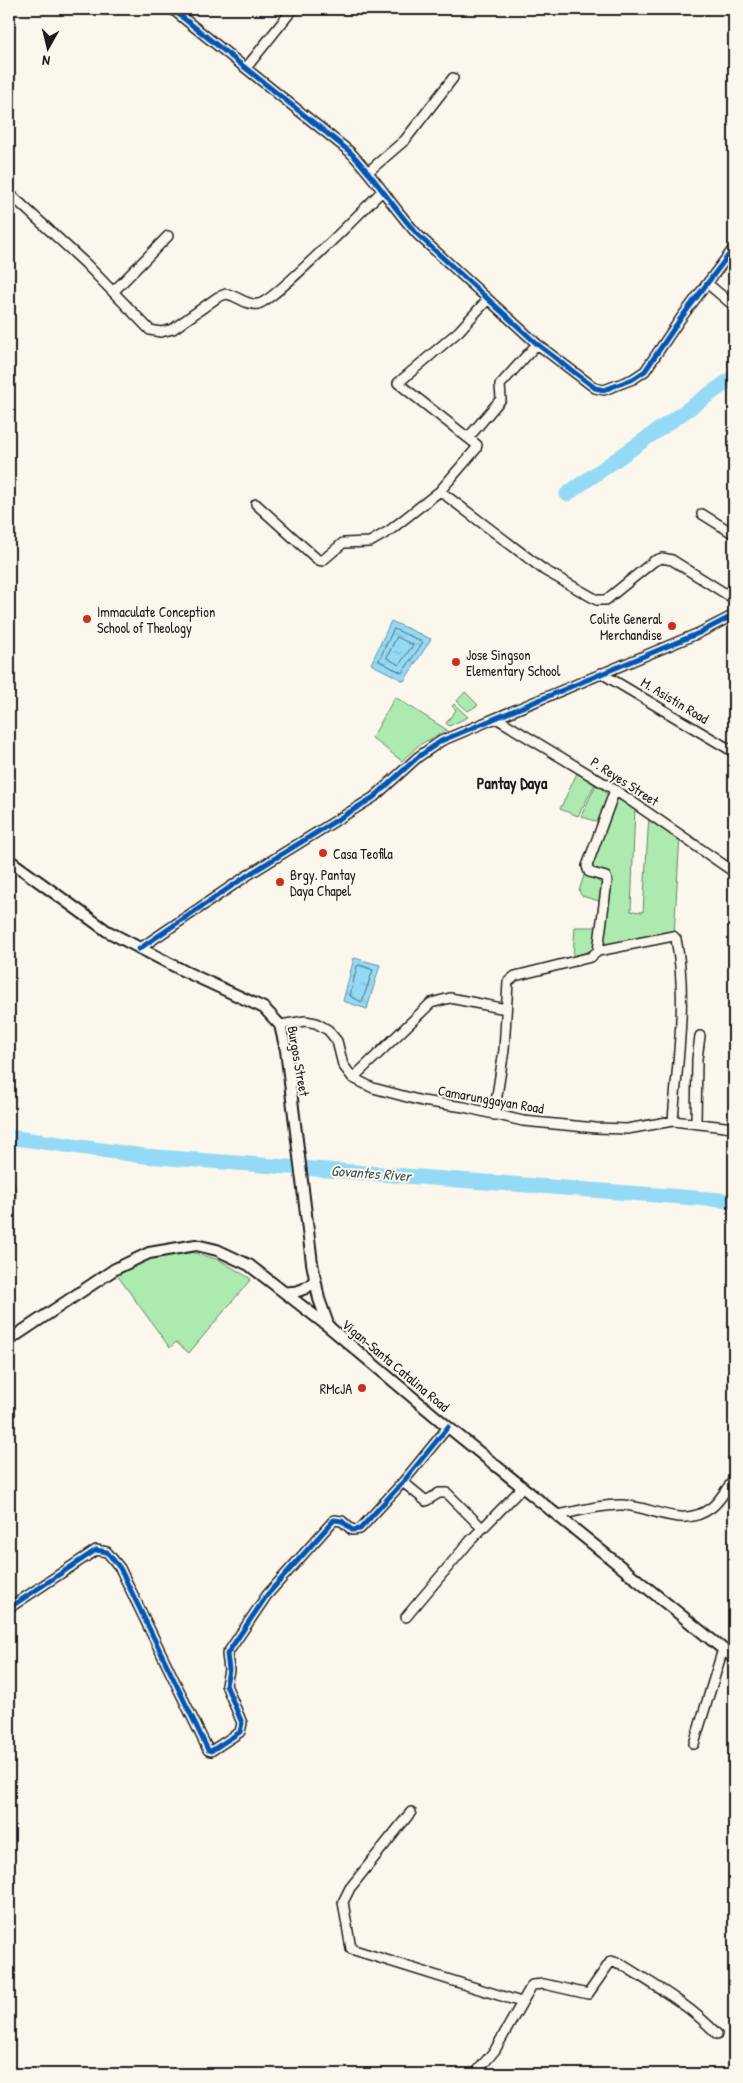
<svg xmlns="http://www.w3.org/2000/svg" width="743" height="2083" viewBox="0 0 743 2083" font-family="'Patrick Hand',sans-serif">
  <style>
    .green { fill: #adeab0; stroke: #648366 }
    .forest { fill: url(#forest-firs); stroke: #648366 }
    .water { fill: url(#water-ripples); stroke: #648e9f }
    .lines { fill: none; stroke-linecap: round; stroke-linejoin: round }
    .shore { stroke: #4c6873; stroke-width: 1 }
    .river { stroke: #94daf6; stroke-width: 15 }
    .minor-casing { stroke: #1c1c1c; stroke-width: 12 }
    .major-casing { stroke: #1c1c1c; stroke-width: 14 }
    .minor { stroke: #fbf7ec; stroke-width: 9 }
    .major { stroke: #fbf7ec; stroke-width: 10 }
    .cycleway-casing { stroke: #fbf7ec; stroke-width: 8 }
    .cycleway { stroke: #0057b8; stroke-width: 5 }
    .poi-dot { fill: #c8321e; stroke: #fbf7ec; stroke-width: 2 }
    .labels { text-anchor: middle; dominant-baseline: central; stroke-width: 4; stroke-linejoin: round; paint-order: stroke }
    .poi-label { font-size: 14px; fill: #1c1c1c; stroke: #fbf7ec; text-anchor: start }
    .street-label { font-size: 14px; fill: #1c1c1c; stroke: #fbf7ec }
    .water-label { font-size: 15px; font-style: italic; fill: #40555d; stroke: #fbf7ec }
    .quarter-label { font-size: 16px; font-weight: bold; fill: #1c1c1c; stroke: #fbf7ec }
  </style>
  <defs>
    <pattern id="forest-firs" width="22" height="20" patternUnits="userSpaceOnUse" patternTransform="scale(1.25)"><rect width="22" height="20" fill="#adeab0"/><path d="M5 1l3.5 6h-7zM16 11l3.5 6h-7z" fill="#94c897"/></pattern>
    <pattern id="water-ripples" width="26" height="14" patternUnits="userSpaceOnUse" patternTransform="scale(1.25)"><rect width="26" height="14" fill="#94daf6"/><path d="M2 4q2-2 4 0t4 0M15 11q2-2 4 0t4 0" fill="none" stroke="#7fbad2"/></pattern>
  </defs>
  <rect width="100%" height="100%" fill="#fbf7ec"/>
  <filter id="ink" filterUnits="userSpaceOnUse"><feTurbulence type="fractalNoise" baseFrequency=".02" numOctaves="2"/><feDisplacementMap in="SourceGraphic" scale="10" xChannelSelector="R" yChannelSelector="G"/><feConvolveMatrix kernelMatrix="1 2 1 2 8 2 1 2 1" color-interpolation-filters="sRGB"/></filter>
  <g filter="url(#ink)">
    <!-- green -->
    <path class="green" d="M465,692L478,705L468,711L457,701Z
      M395,697L447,730L419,745L402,761L372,738Z
      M454,704L468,717L449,726L446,723L456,710L452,706Z
      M577,773L595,784L578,816L560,809Z
      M597,783L603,787L608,797L599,823L581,816Z
      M618,796L635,807L631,911L643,912L649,815L680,835L674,935L603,946L610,874L591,867Z
      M585,872L602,884L603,893L599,901L582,896L579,891Z
      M575,927H597L595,950L573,956Z
      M187,1251L220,1260L251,1279L189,1353L176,1342L170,1348L117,1275C136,1258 162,1254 187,1251Z"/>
    <!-- forest -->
    <path class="forest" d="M9,1170C19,1192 18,1199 9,1221Z"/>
    <!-- water -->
    <path class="water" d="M391,621L431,639L404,681L371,664Z
      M354,958L380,965L367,1009L343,1001Z"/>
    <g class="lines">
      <!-- shore -->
      <path class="shore" d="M394,629L423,642L402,673L379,661Z
        M397,637L413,645L399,665L387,658Z
        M360,965L373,970L362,1002L350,996L357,966Z"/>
      <!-- river -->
      <path class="river" d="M567,494L734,377
        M9,1137L144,1156L734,1201"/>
      <defs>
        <path id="minor" d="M172,9L349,151C375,177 393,208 418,235L537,344L595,388L604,390L633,379L645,371L681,318L734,248
          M246,68L293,9
          M369,171L405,140L453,78
          M9,193L85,263L150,330L161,332L173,329L218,297L226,294C237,295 246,306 258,304C272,303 365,208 382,191
          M708,284L734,306
          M113,292L168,236
          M468,438L501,399L500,385L537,344
          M440,491L544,570L597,600H606L654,561L662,558L672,560L734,599
          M256,504L318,560L322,561L343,543L370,542L389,531L440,491L476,449L477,445L398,383L459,331L488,299
          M702,514L734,534
          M601,673L734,752
          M496,718L615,790L734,872
          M139,949L248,875L374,797L418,757L441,741L699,633L734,615
          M598,951L673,936L676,939C688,998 677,1062 673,1121
          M280,1025L305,1021L316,1023L328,1030L337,1041L343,1065L353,1078L373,1088L422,1101L464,1107L523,1121L596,1128L627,1129L673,1121L734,1128
          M353,1078L431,1003L450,998L506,1009
          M494,1115L504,1050L508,982L515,976L591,957L598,951L607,881L606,877L589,872L587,866L615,790
          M696,1123L697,1059L700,1036
          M403,1482L426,1501L439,1493H447L482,1528
          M558,1515C579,1511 602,1504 623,1505C654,1507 683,1530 712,1507C721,1500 726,1488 734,1480
          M9,1608L96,1550L107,1552L120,1568L208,1750L211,1751L240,1732L242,1723L226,1685L229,1670L227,1654L267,1595L334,1520L342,1521L352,1530L360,1529L403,1482L448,1427
          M406,1617L470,1541L523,1487
          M694,1744L723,1649
          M411,1812L350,1888L343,1902L351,1949L521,2002
          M475,2074L495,2050L532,1985L544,1984L588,1994L611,1961L621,1964C654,1985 690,2005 717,2034"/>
        <path id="major" d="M9,860L107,931L184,971L264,1008L280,1025L286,1050L312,1263L319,1299L329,1327
          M284,1292C297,1293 307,1290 315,1280
          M9,1340L115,1269L149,1253L196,1245L217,1250L249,1265L329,1327L448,1427L734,1658"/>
      </defs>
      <!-- minor casing -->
      <use href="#minor" class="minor-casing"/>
      <!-- major casing -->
      <use href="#major" class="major-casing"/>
      <!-- minor -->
      <use href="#minor" class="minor"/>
      <!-- major -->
      <use href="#major" class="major"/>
      <defs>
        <path id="cycleway" d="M172,9L349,151C375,177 393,208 418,235L537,344L595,388L604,390L633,379L645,371L681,318L734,248
          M139,949L248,875L374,797L418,757L441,741L699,633L734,615
          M9,1608L96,1550L107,1552L120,1568L208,1750L211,1751L240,1732L242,1723L226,1685L229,1670L227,1654L267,1595L334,1520L342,1521L352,1530L360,1529L403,1482L448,1427"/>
      </defs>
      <!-- cycleway casing -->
      <use href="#cycleway" class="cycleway-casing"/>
      <!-- cycleway -->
      <use href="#cycleway" class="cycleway"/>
    </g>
  </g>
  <!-- markers -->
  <g class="poi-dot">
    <circle cx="87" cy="619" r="5"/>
    <circle cx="672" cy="626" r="5"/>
    <circle cx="456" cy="662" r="5"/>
    <circle cx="323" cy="853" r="5"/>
    <circle cx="280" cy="882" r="5"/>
    <circle cx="362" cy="1388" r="5"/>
  </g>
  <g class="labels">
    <!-- poi labels -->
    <g class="poi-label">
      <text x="97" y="611">Immaculate Conception<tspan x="97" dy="16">School of Theology</tspan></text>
      <text x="662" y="618" text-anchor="end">Colite General<tspan x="662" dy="16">Merchandise</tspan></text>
      <text x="466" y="654">Jose Singson<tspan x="466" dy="16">Elementary School</tspan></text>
      <text x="333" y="853">Casa Teofila</text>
      <text x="290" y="874">Brgy. Pantay<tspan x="290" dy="16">Daya Chapel</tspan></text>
      <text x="352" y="1388" text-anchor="end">RMcJA</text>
    </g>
    <!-- street labels -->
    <g class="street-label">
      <text transform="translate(675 700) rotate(31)">M. Asistin Road</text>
      <text transform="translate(625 781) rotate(33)">P. Reyes Street</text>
      <text transform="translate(299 1061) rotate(80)">Burgos Street</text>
      <text transform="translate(491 1099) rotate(10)">Camarunggayan Road</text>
      <text transform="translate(396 1365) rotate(40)">Vigan-Santa Catalina Road</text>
    </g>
    <!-- water labels -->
    <g class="water-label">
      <text transform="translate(371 1173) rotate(4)">Govantes River</text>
    </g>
    <!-- quarter labels -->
    <g class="quarter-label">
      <text x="512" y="783">Pantay Daya</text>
    </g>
  </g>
  <!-- margin -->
  <rect width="743" height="2083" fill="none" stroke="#fbf7ec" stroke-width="30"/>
  <rect x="15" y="15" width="713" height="2053" fill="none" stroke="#1c1c1c" stroke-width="2" filter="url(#ink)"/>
  <!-- north arrow -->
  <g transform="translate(48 48) rotate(188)" stroke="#fbf7ec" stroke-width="4" paint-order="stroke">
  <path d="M0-4L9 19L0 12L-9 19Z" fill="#1c1c1c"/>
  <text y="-8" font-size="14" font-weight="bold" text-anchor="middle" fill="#1c1c1c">N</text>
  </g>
</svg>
